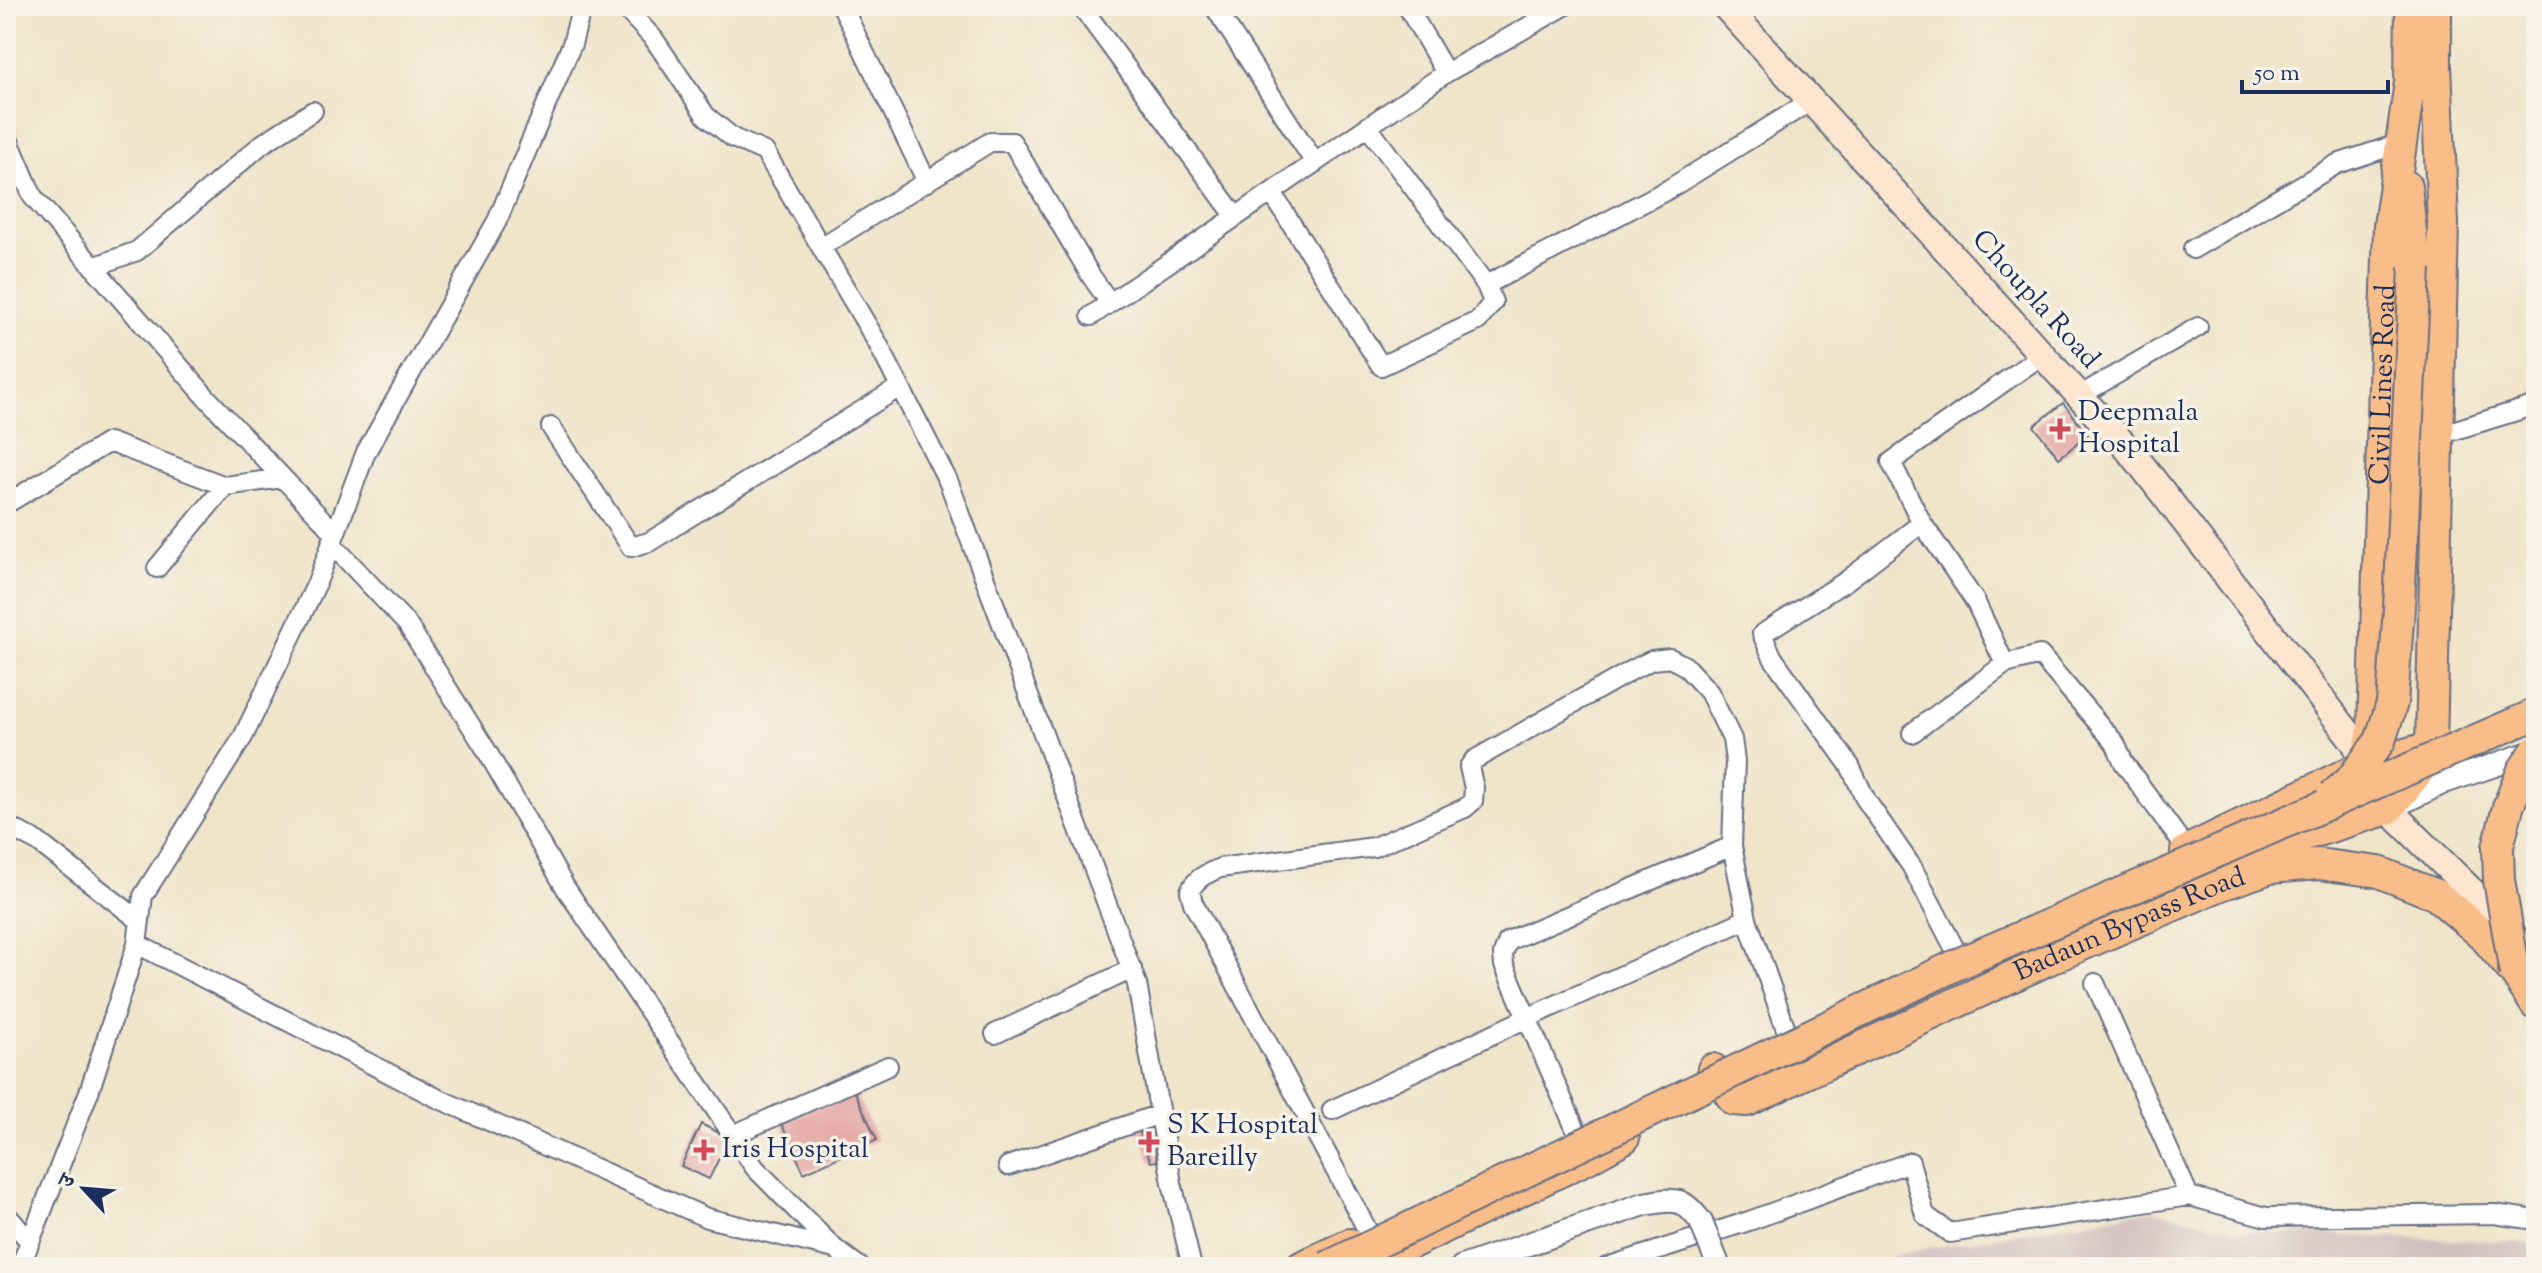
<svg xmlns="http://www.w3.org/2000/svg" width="2542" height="1273" viewBox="0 0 2542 1273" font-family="'Sorts Mill Goudy','Noto Serif Devanagari',serif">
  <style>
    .industrial { fill: #d2bfc0 }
    .building { fill: #e39f9e }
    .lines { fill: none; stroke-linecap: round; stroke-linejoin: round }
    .minor-casing { stroke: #666e83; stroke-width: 22 }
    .tertiary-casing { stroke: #666e83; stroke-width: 26 }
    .secondary-casing { stroke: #666e83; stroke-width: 30 }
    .primary-casing { stroke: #666e83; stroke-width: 34 }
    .minor { stroke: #fff; stroke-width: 18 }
    .tertiary { stroke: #fff; stroke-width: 22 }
    .secondary { stroke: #fde5d0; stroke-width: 26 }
    .primary { stroke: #f9bd89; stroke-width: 30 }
    .rail { stroke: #1b2f5e; stroke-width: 6; stroke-dasharray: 12 6; stroke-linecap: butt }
    .tertiary-bridge-casing { stroke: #666e83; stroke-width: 26; stroke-linecap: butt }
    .primary-bridge-casing { stroke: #666e83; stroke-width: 34; stroke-linecap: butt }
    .tertiary-bridge { stroke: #fff; stroke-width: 22 }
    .primary-bridge { stroke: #f9bd89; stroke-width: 30 }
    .poi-dot { fill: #d1495b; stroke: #f7f3e8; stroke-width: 3 }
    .labels { text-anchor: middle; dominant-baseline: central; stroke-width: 7; stroke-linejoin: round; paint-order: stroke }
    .street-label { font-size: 28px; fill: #1b2f5e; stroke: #f7f3e8 }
    .poi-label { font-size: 28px; fill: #1b2f5e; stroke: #f7f3e8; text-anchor: start }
  </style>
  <rect width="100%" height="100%" fill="#f7f3e8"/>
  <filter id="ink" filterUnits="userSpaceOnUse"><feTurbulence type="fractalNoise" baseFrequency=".0125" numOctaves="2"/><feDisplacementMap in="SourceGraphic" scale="16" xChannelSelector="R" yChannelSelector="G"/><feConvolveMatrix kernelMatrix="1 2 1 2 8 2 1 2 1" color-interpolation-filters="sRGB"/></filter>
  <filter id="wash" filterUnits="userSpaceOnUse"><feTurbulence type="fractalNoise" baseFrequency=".006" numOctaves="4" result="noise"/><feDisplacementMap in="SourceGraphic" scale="32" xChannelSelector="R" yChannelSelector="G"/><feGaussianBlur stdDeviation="1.8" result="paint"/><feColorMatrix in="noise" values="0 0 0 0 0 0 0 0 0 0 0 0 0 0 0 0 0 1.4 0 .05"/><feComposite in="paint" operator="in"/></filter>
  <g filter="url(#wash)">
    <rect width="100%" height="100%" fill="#f0e4c9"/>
    <!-- industrial -->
    <path class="industrial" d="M2153,1210L2240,1231L2536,1243V1267H1862L1902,1253Z"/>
    <g id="blocks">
      <!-- building -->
      <path class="building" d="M2063,403L2088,435L2059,458L2034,426Z
        M854,1090L877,1140L804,1173L781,1123Z
        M701,1124L729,1138L709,1179L681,1166Z
        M1152,1125L1157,1161L1151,1162L1138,1128Z"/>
    </g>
  </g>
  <g filter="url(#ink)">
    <use href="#blocks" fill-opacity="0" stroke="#666e83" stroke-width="2"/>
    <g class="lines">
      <defs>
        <path id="minor" d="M623,6L654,39L706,116L733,138L765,152L877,342L949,483L1137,984L1172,1183L1192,1267
          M842,6L927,182
          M1081,6L1236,217
          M1214,6L1315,163
          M1446,73L1565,6
          M6,134L33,197L207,398L335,533
          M1272,193L1381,366L1478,321L1493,302L1486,285L1368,127
          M821,247L990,142H1012L1091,276L1110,303
          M2193,249L2337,164L2401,143
          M93,267L137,251L262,144L313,111
          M1486,285L1669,189L1811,101
          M1091,316L1446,73L1407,6
          M2079,396L2198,327
          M551,427L631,547L649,542L900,387
          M2439,435L2536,405
          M6,504L109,442L225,486
          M1922,523L1846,581L1762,634L1773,658L1850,766L1866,800L1912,867L1958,955
          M331,543L407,624L485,748L565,887L755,1168L835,1249
          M157,568L225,486L283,478
          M2005,664L1975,601L1922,523L1891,462L2042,355
          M1912,733L2005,664L2040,655L2115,743L2124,763L2187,850
          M6,825L38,842L140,921
          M137,944L437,1098L707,1218L835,1249L860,1267
          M2095,983L2189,1196L2266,1217L2494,1214L2536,1220
          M995,1034L1132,969
          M1332,1110L1527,1018L1747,919
          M733,1135L888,1066
          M1586,1153L1504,965L1503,954L1508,941L1732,846
          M1008,1166L1160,1114
          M6,1214L30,1242
          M1370,1235L1193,903L1190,891C1197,877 1206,874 1220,868L1374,847L1465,808L1473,801L1474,788L1469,767L1474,760L1634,669L1652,660L1670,658L1685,666L1709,692L1732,739L1735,761L1732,846L1747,919L1787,1032
          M20,1267L89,1092L137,944L143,896L243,737L316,585L366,452L497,221L572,44L582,6
          M1607,1267L1749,1221L1910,1162L1925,1215L1950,1233L2189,1196"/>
        <path id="tertiary" d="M2392,807L2444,782L2536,751
          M1462,1267L1644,1204C1675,1199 1682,1196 1701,1222"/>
        <path id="secondary" d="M1725,6L2136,458L2354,741L2388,809L2505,924L2536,968"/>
        <g id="primary">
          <path d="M2406,186L2415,268"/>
          <path id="s1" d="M2369,750L2373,729L2389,226L2410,82L2411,6"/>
          <path d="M2186,851L2367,764L2431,747"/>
          <path d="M2230,858L2388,809L2419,771L2431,747L2443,223L2436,66V6"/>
          <path id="s2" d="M1713,1069L1734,1100L1747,1101L2043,962L2221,885L2270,868L2318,864L2379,872L2436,895L2483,935L2515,973L2536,1005"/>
          <path d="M1301,1267L1350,1244"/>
          <path d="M1362,1267L1588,1158L1624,1138"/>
        </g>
      </defs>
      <!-- minor casing -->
      <use href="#minor" class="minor-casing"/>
      <!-- tertiary casing -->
      <use href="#tertiary" class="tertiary-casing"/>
      <!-- secondary casing -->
      <use href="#secondary" class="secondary-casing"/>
      <!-- primary casing -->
      <use href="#primary" class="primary-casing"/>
      <!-- minor -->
      <use href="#minor" class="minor"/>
      <!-- tertiary -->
      <use href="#tertiary" class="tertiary"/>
      <!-- secondary -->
      <use href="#secondary" class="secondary"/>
      <!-- primary -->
      <use href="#primary" class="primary"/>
      <!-- rail -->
      <path class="rail" d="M2089,1267H2141"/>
      <defs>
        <path id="tertiary-bridge" d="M1701,1222L1719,1267"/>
        <path id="primary-bridge" d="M2332,796L2350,781L2380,741L2392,703L2399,608L2415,268
          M2515,973L2499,880L2498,847L2508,807L2523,770L2536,751
          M1327,1267L1962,962L2536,714"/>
      </defs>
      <!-- tertiary-bridge casing -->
      <use href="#tertiary-bridge" class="tertiary-bridge-casing"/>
      <!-- primary-bridge casing -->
      <use href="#primary-bridge" class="primary-bridge-casing"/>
      <!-- tertiary-bridge -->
      <use href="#tertiary-bridge" class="tertiary-bridge"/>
      <!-- primary-bridge -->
      <use href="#primary-bridge" class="primary-bridge"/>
    </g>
  </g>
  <!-- markers -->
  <g class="poi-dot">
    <path d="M2056 417h8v8h8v8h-8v8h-8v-8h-8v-8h8z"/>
    <path d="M1145 1130h8v8h8v8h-8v8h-8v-8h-8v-8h8z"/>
    <path d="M700 1138h8v8h8v8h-8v8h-8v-8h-8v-8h8z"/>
  </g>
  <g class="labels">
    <!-- street labels -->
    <g class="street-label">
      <text transform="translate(2035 300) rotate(48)">Choupla Road</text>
      <text stroke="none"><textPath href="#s1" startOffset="366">Civil Lines Road</textPath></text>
      <text stroke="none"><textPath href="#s2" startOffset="472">Badaun Bypass Road</textPath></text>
    </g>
    <!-- poi labels -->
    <g class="poi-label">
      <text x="2078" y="413">Deepmala<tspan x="2078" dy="32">Hospital</tspan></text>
      <text x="1167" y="1126">S K Hospital<tspan x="1167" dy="32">Bareilly</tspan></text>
      <text x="722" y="1150">Iris Hospital</text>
    </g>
  </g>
  <!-- margin -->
  <rect width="2542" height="1273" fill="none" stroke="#f7f3e8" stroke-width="32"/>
  <!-- north arrow -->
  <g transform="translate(84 1189) rotate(296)" stroke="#f7f3e8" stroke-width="6" paint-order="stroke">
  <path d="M0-6L14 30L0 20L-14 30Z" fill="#1b2f5e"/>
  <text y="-12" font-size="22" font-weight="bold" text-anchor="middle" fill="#1b2f5e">उ</text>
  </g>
  <!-- scale -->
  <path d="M2242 80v12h146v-12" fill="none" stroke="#1b2f5e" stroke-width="4"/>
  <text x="2254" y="80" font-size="24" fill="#1b2f5e" stroke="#f7f3e8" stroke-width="6" paint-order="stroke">50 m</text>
</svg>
